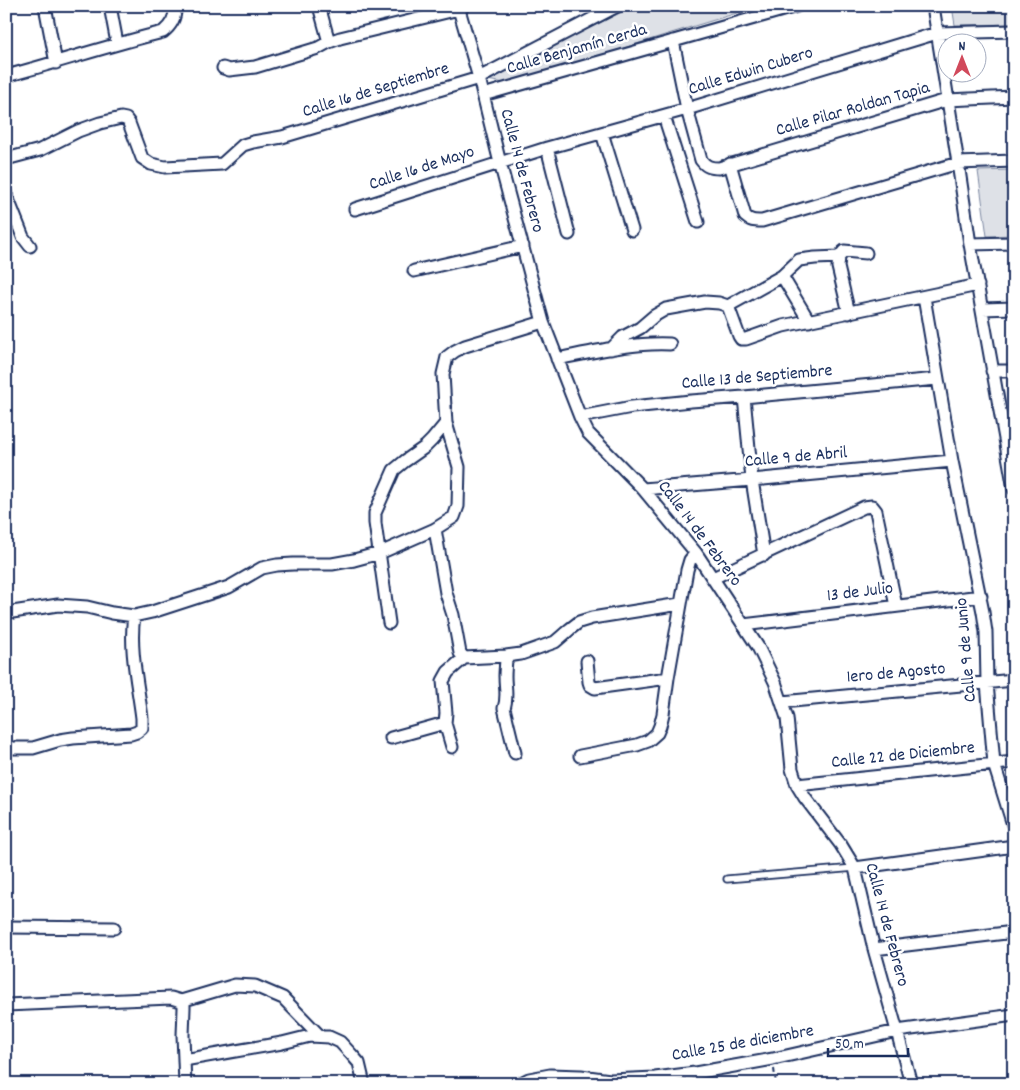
<svg xmlns="http://www.w3.org/2000/svg" width="1020" height="1090" viewBox="0 0 1020 1090" font-family="Dekko,sans-serif">
  <style>
    .green { fill: #dee1e7; stroke: #7c88a2 }
    .lines { fill: none; stroke-linecap: round; stroke-linejoin: round }
    .lane-casing { stroke: #1b2f5e; stroke-width: 9 }
    .street-casing { stroke: #1b2f5e; stroke-width: 15 }
    .path { stroke: #1b2f5e; stroke-width: 2; stroke-dasharray: 5 4; stroke-linecap: butt }
    .lane { stroke: #fff; stroke-width: 5.5 }
    .street { stroke: #fff; stroke-width: 11 }
    .labels { text-anchor: middle; dominant-baseline: central; stroke-width: 5; stroke-linejoin: round; paint-order: stroke }
    .street-label { font-size: 18px; fill: #1b2f5e; stroke: #fff }
  </style>
  <rect width="100%" height="100%" fill="#fff"/>
  <filter id="ink" filterUnits="userSpaceOnUse"><feTurbulence type="fractalNoise" baseFrequency=".02" numOctaves="2"/><feDisplacementMap in="SourceGraphic" scale="10" xChannelSelector="R" yChannelSelector="G"/><feConvolveMatrix kernelMatrix="1 2 1 2 8 2 1 2 1" color-interpolation-filters="sRGB"/></filter>
  <g filter="url(#ink)">
    <!-- green -->
    <path class="green" d="M634,6H760L668,34L510,84L487,80L513,66Z
      M952,6H1014V24L955,25Z
      M1014,170V235L987,236L978,171Z"/>
    <g class="lines">
      <defs>
        <path id="lane" d="M727,879L855,868"/>
        <path id="street" d="M45,6L56,63
          M110,6L117,43
          M319,6L329,42
          M458,6L479,78L500,163L543,322L580,417L588,433L643,489L696,553L758,647L775,682L787,718L792,769L797,785L805,798L841,845L855,868L874,949L897,1031L911,1084
          M933,6L958,163L970,244L1014,489
          M673,41L687,109L701,160C706,167 711,168 719,168L947,100L1014,97
          M223,68L229,70L255,67L318,48L329,42L340,38L459,9L464,6
          M6,76C59,62 110,45 163,32C172,25 176,17 175,6
          M483,95L797,6
          M664,116L698,222
          M602,133L632,230
          M547,148L569,234
          M6,159L40,150L78,131L100,123L121,118L126,119L129,123L142,158L151,164L165,167L222,164L243,145L253,142L282,137L479,78L617,6
          M730,164L745,216C750,221 754,221 762,221L958,163L1014,161
          M6,194L23,237L30,246
          M355,209L547,148L687,109L937,33L1014,31
          M970,244L1014,243
          M414,271L523,246
          M782,276L809,321
          M924,297L952,461L983,612L986,632L987,683L994,764L1014,828
          M728,306L782,276L799,260L815,258L839,257
          M982,309L1014,308
          M849,313L838,267L839,257L844,251L866,253
          M611,349L623,337L640,328L654,316L666,309L705,302L719,303L728,306L739,336L741,339H746L783,326L978,285
          M557,359C593,352 634,342 670,344
          M992,371H1014
          M744,397L752,480L764,555
          M580,417L632,407L691,401L744,397L937,379
          M643,489L752,480L952,461
          M435,529L446,593L453,615L460,653L464,658
          M713,578L864,507L872,506L876,511L896,606
          M6,613L58,605L87,607L112,613L134,616L152,612L229,587L262,568L277,565L293,564H332L354,560L380,553L435,529L454,517L458,506L459,467L446,423L443,374L447,357L455,351L465,346L543,322
          M389,623L375,523V513L394,470L405,461L425,447L432,440L446,423
          M743,625L981,596
          M506,656C506,663 505,670 505,676C505,688 508,697 504,708L515,753
          M587,661L589,682L590,685L595,688L668,678
          M782,702L1014,680
          M391,738L445,723
          M452,747L445,723L446,713L443,681L448,672L464,658L506,656L521,654L555,642L562,636L570,629L579,622L592,618L680,604
          M6,748H33L60,740L73,738L131,734L137,732L142,728V718C138,685 129,649 134,616
          M580,756L637,745L648,741L657,733L660,726L663,714L668,678L687,570L690,560L696,553
          M797,785L1014,762
          M855,868L1014,846
          M6,927L114,928
          M874,949L1014,932
          M181,1001L184,1004V1008L183,1035L185,1084
          M6,1005L171,998L181,1001L235,985L255,986L283,998L320,1036
          M184,1060L282,1043L310,1036L329,1037L340,1042L352,1055L359,1063L364,1084
          M519,1084L529,1079L550,1075L581,1076L610,1080L655,1078L695,1073L773,1059L897,1031L1014,1015"/>
      </defs>
      <!-- lane casing -->
      <use href="#lane" class="lane-casing"/>
      <!-- street casing -->
      <use href="#street" class="street-casing"/>
      <!-- path -->
      <path class="path" d="M774,1069L776,1084"/>
      <!-- lane -->
      <use href="#lane" class="lane"/>
      <!-- street -->
      <use href="#street" class="street"/>
    </g>
  </g>
  <g class="labels">
    <!-- street labels -->
    <g class="street-label">
      <text transform="translate(577 50) rotate(-16)">Calle Benjamín Cerda</text>
      <text transform="translate(751 72) rotate(-17)">Calle Edwin Cubero</text>
      <text transform="translate(376 91) rotate(-17)">Calle 16 de Septiembre</text>
      <text transform="translate(853 110) rotate(-16)">Calle Pilar Roldan Tapia</text>
      <text transform="translate(422 169) rotate(-18)">Calle 16 de Mayo</text>
      <text transform="translate(521 171) rotate(75)">Calle 14 de Febrero</text>
      <text transform="translate(757 378) rotate(-5)">Calle 13 de Septiembre</text>
      <text transform="translate(796 458) rotate(-5)">Calle 9 de Abril</text>
      <text transform="translate(699 534) rotate(53)">Calle 14 de Febrero</text>
      <text transform="translate(860 593) rotate(-7)">13 de Julio</text>
      <text transform="translate(967 650) rotate(-95)">Calle 9 de Junio</text>
      <text transform="translate(896 674) rotate(-5)">1ero de Agosto</text>
      <text transform="translate(903 756) rotate(-6)">Calle 22 de Diciembre</text>
      <text transform="translate(886 925) rotate(75)">Calle 14 de Febrero</text>
      <text transform="translate(743 1044) rotate(-10)">Calle 25 de diciembre</text>
    </g>
  </g>
  <!-- margin -->
  <rect width="1020" height="1090" fill="none" stroke="#fff" stroke-width="25"/>
  <rect x="12" y="12" width="995" height="1065" fill="none" stroke="#1b2f5e" stroke-width="2" filter="url(#ink)"/>
  <!-- north arrow -->
  <g transform="translate(962 58)"><circle r="24" fill="#ffffff" stroke="#a4acbf"/>
  <path d="M0-4L9 19L0 12L-9 19Z" fill="#d1495b"/>
  <text y="-8" font-size="14" font-weight="bold" text-anchor="middle" fill="#1b2f5e">N</text>
  </g>
  <!-- scale -->
  <path d="M828 1048v8h80v-8" fill="none" stroke="#1b2f5e" stroke-width="2.5"/>
  <text x="835" y="1048" font-size="15" fill="#1b2f5e" stroke="#ffffff" stroke-width="4" paint-order="stroke">50 m</text>
</svg>
